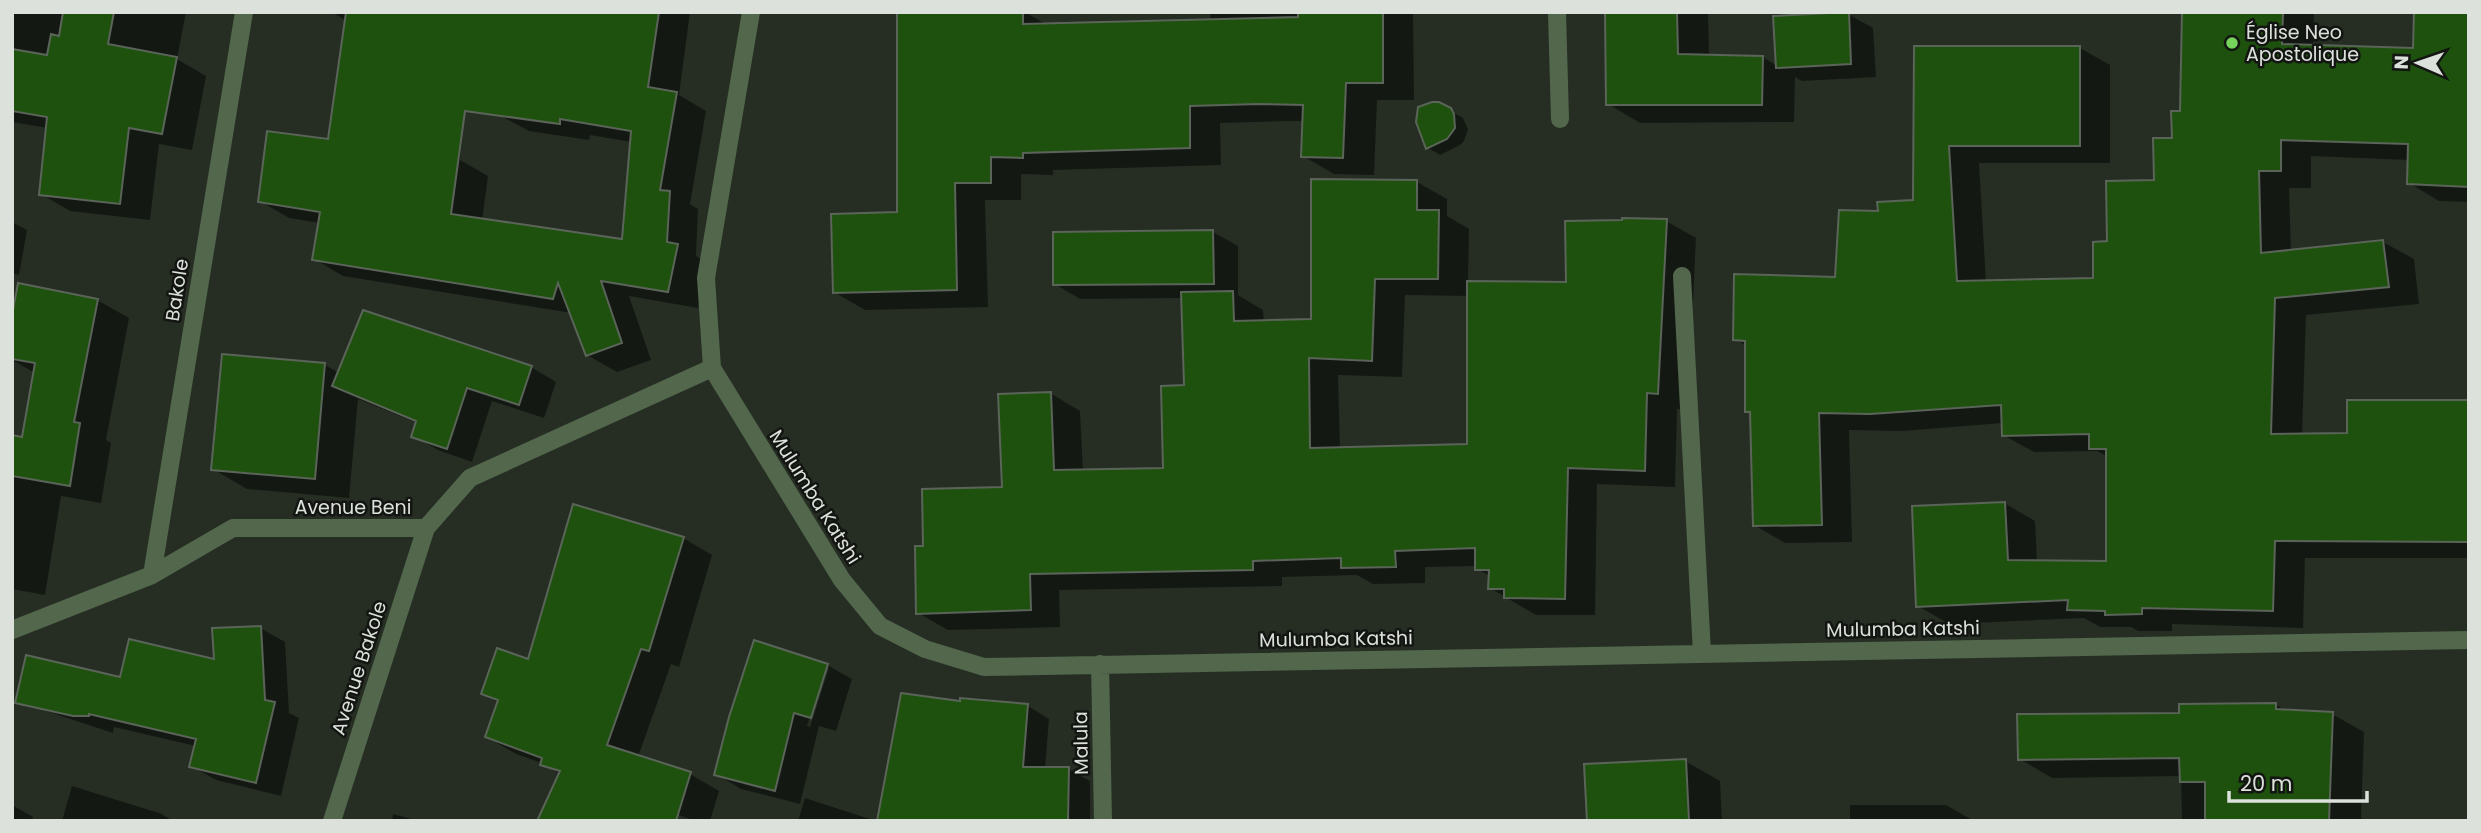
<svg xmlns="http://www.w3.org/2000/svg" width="2481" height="833" viewBox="0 0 2481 833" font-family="Poppins,sans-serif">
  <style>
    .shadow { fill: #0007; fill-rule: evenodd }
    .building { fill: #1e510d; stroke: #5a6458; stroke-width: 2; fill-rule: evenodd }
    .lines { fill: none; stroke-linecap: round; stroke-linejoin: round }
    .minor { stroke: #52674c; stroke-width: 18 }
    .poi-dot { fill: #75d25b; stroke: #121511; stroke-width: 2.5 }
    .labels { text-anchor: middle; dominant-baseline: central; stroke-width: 5; stroke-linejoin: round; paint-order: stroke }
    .poi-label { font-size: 19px; fill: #dce1db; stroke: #121511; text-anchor: start }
    .street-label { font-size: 19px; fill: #dce1db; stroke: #121511 }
  </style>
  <rect width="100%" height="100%" fill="#262e24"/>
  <!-- shadow -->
  <path class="shadow" d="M12,12H186L177,59L206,76L192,150L159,144L150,220L70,211L41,194L48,128L12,122Z
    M331,12H476L460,160L488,176L482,221L624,241L631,142L590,135L589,140L529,131L499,115L514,12H690L679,95L706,111L690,204L698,209L696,256L706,262L698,308L629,296L651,360L617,372L587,355L572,313L343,276L314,259L320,223L289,218L260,201L330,141L347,21Z
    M898,12H1025L1047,25L1211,21L1210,12H1413L1414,100H1377L1374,175L1334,174L1303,156L1304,121H1291L1220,123L1221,165L1053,170V175L1021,174V200H985L988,307L865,310L834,292L898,214Z
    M1606,12H1708L1709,57H1763L1777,66L1848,14L1873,28L1876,77L1802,81L1795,77L1794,122L1640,123L1608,104Z
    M2184,12H2314L2313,47L2415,50L2469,12V202L2439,201L2409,183V160L2311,156V188H2289L2291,252L2383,242L2414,259L2419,304L2306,315L2302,435H2349L2469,402V558H2305L2303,628L2172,624V631H2138L2131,627H2100L2084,618L1949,624L1918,606L2004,503L2035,521L2037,562L2107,563L2108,457L2097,451L2034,452L2003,435V423L1902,431L1849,430L1852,542L1785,543L1754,525L1752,414L1746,411L1747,346L1734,339L1837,278L1880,213L1915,201L1916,47L2080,48L2110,65V163H1979L1986,282L2095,280L2109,243L2156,181L2173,140L2182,113Z
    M1438,104L1463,118L1468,129L1464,141L1460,145L1440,155L1427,147Z
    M1313,181L1417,182L1447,199V216L1469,229L1468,283L1568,284L1666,221L1696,238L1688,410L1677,409L1675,487L1597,484L1595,615H1536L1490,588V576L1477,569V566L1425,567V583L1373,584L1357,575L1282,577V586L1059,590L1060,627L948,630L918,613L925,547L1004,489L1050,393L1080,411L1083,471L1165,469L1186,387L1183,298L1080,299L1055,284L1213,232L1238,246V295L1263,310L1264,322L1313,321ZM1405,295L1469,296L1468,445L1340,449L1338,375L1402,377Z
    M12,222L27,230L19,275L12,273Z
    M97,300L129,318L106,440L111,443L101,503L61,496L45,595L12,589V437L24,439L35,373L12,360V324Z
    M224,356L325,365L339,373L531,367L556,382L544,418L492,401L472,462L438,450L413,436L417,423L358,399L349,498L247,489L213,469Z
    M683,538L712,555L679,667L671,664L638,757L690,774L719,791L710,821H696L560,774L542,763L516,754L487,737L499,703L483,694L529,661Z
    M260,628L285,642L289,713L299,718L281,796L216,780L191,766L196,746L114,727L113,733L43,710L19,696L215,661Z
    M827,665L852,679L836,731L819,726L800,804L741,789L716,774ZM825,668H829L810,727L807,726Z
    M962,703L1028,706L1049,719L1045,769H1068L1090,781V821H879Z
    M2275,704L2288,712L2332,714L2364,732L2361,818L2366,821H2182L2181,776L2052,778L2020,759L2181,715Z
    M1685,761L1720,781L1722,821H1588Z
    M72,786L162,814L173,821H62Z
    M805,798L876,821H798Z
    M12,805L33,817L32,821H12Z
    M1850,805H1946L1974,821H1850Z
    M393,814L419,821H392Z"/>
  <!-- building -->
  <path class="building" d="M63,12H114L108,44L177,57L162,134L129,128L120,204L39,195L47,117L12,111V49L47,55L51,34L59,36Z
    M346,12H659L648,87L677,92L660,190L670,191L667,242L678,244L668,292L601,281L622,343L586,356L558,283L553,299L312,260L320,212L258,202L267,131L328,139ZM465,111L560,124V119L631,131L622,239L451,214Z
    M897,12H1023V24L1298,17V12H1383V83H1346L1343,158L1301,157L1303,105L1258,104L1190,106V148L1023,153V158L991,157V183H955L957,290L833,293L831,214L897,212Z
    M1605,12H1677L1678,54L1763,56L1762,105H1606Z
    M1849,12L1851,64L1776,68L1773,16Z
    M2182,12H2283L2282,44L2413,48L2414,12H2469V187L2407,184L2408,144L2281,140V171H2259L2261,253L2383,240L2389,287L2275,298L2271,434L2347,433V400H2469V542L2275,541L2273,611L2142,608V614L2105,615V611L2067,610L2068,600L1916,607L1912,506L2005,502L2008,560L2106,561V449H2089V434L2002,436L2001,405L1870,414L1819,413L1822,525L1753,526L1750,412H1745V341L1733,340L1734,274L1835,277L1839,210L1878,211L1877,202L1913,200L1914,46H2080V146H1949L1957,281L2093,278V242L2107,241L2106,181L2154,180L2153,138H2172L2171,111H2180Z
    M1432,102H1439L1451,108L1454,114L1455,128L1447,139L1426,149L1416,122L1418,107Z
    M1311,179L1417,180V210H1439L1438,279H1375L1372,361L1309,358L1310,448L1467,444V281L1566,282L1565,221L1622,220V218L1667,219L1658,394L1647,393L1645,471L1568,468L1565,599L1504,598V589H1488L1489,570H1475V548L1395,551L1396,567L1341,568V558L1253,561V570L1030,574L1031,610L916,614L915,546H923L922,489L1002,487L998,394L1051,392L1054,470L1163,468L1161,386L1184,385L1181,292L1233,291L1234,321L1311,319Z
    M1213,230L1214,284L1053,285V232Z
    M18,283L98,299L74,422L80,423L70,486L12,476V435L22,437L35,363L12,359V315Z
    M363,310L532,366L519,405L467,388L447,449L411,437L416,421L332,386Z
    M222,354L325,363L315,479L211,470Z
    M573,504L684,537L649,651L641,649L607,745L691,772L676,821H537L560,771L540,765L542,758L485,737L498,700L481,694L497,648L528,659Z
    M261,626L265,700L275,702L256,783L189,767L196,739L89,714V716H73L15,703L26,655L120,677L129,639L214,659L212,628Z
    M754,640L828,664L811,718L794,713L775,791L714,775L729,717Z
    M901,693L960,701V698L1028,704L1023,767H1069L1068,821H877Z
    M2276,703V709L2333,712L2329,821H2205V782H2180L2179,758L2018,760L2017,714L2179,713V704Z
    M1686,759L1689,821H1587L1584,764Z"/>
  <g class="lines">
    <!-- minor -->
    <path class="minor" d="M751,12L706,278L712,368L842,580L880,626L925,649L984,667L2469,640
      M1557,12L1560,119
      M1682,276L1702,653
      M152,575L244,12
      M12,630L152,575L233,528H426L470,478L712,368
      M1100,664L1103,821
      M332,821L426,528"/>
  </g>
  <!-- markers -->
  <circle class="poi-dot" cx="2232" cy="43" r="7"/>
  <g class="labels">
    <!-- poi labels -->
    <g class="poi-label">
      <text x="2246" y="32">Église Neo<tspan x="2246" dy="22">Apostolique</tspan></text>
    </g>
    <!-- street labels -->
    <g class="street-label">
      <text transform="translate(177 290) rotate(-81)">Bakole</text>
      <text transform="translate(815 497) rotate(58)">Mulumba Katshi</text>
      <text x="353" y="507">Avenue Beni</text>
      <text transform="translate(1903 629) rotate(-1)">Mulumba Katshi</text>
      <text transform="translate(1336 639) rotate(-1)">Mulumba Katshi</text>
      <text transform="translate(359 668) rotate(-72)">Avenue Bakole</text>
      <text transform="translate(1081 743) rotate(-91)">Malula</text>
    </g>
  </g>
  <!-- border -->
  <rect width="2481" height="833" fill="none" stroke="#dce1db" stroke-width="28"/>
  <!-- north arrow -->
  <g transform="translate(2418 63) rotate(272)" stroke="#121511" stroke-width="5" paint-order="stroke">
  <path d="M0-5L12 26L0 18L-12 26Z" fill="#dce1db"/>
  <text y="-10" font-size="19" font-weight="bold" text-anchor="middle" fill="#dce1db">N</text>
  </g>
  <!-- scale -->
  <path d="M2229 791v10h138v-10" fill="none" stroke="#dce1db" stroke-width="3.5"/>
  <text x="2240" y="791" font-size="21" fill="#dce1db" stroke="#121511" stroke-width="5" paint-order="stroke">20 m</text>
</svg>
